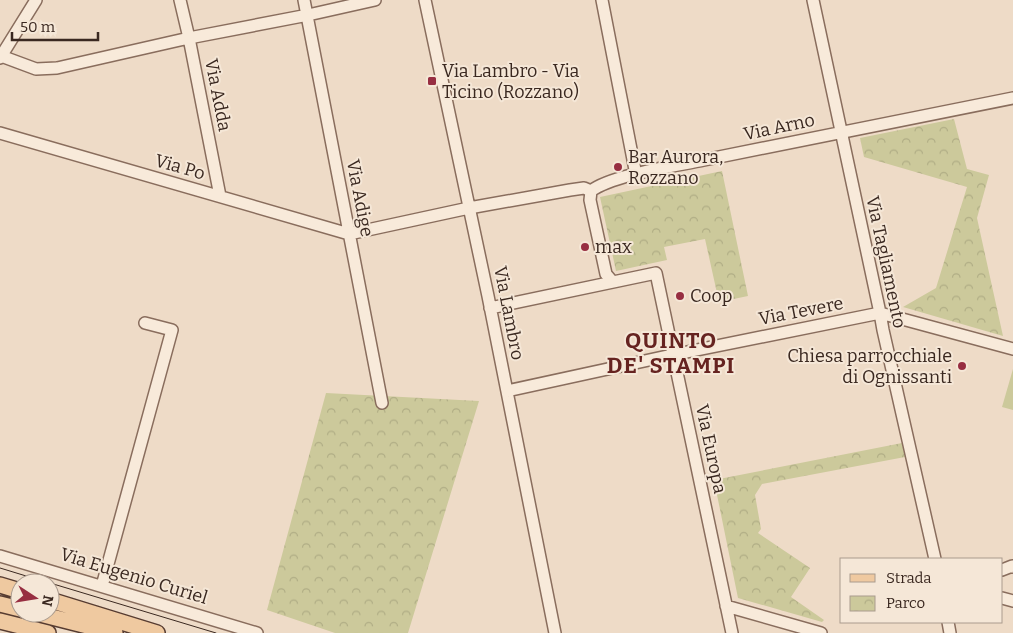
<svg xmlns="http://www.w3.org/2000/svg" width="1013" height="633" viewBox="0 0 1013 633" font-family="Bitter,serif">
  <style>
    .park { fill: url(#park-crowns) }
    .garden { fill: #ccc99b }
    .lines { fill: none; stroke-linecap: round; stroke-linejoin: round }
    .minor-casing { stroke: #896d5d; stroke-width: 14 }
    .major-casing { stroke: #573c31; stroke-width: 18 }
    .minor { stroke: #f8eada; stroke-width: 11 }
    .major { stroke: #efc9a0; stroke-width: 15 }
    .tram { stroke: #3a2820; stroke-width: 1 }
    .poi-dot { fill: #972e41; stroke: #f5e7d7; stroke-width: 2 }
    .labels { text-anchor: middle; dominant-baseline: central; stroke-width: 4; stroke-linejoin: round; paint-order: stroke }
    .poi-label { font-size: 18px; fill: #3a2820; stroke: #f5e7d7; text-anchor: start }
    .street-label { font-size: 18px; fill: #3a2820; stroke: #f5e7d7 }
    .district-label { font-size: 22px; font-weight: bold; letter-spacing: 1px; fill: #662320; stroke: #f5e7d7 }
  </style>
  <defs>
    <pattern id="park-crowns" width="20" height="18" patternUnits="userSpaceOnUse" patternTransform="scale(1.25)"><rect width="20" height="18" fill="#ccc99b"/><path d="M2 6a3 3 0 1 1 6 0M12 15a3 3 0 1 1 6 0" fill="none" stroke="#b0ad85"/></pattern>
  </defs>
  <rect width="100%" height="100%" fill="#eedbc7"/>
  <!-- park -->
  <path class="park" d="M954,119L967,169L989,175L977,218L1003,336L903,307L936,288L967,187L864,157L860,138Z
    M722,171L748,296L719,302L705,239L664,247L667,260L616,271L600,197Z
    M326,393L479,401L408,633H335L267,610Z
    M902,443L905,457L762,484L755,495L761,529L758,533L810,568L791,597L824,620L822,622L738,598L714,480Z"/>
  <!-- garden -->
  <path class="garden" d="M1013,369V410L1002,407Z"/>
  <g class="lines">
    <defs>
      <path id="minor" d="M180,0L189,38L220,196
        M304,0L382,403
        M425,0L488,296L555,633
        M602,0L636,175
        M813,0L880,313L883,330L935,559
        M1,56L36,69L57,68L189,38L308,15L375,0
        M0,58L36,0
        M0,133L349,234L469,208L570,190L584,188L591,191
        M591,191C612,175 676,166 704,160C807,139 910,118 1013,98
        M591,191L590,200L606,274L612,281
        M490,308L656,273L732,633
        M507,391L672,355L880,313L1013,349
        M0,556L257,633
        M1002,570L1012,566L1013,567
        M102,586L172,330L145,323
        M1002,598L1013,601
        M726,606L821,633
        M948,622L950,633"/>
      <path id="major" d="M0,585L20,591
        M50,600L157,633
        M0,604L20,609
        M36,613L115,633
        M0,621L48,633"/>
    </defs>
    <!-- minor casing -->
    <use href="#minor" class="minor-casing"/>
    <!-- major casing -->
    <use href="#major" class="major-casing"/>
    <!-- minor -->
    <use href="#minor" class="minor"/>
    <!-- major -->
    <use href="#major" class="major"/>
    <!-- tram -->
    <path class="tram" d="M0,568L49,583
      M50,583L216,633"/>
  </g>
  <!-- markers -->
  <g class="poi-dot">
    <rect x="427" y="76" width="10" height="10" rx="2.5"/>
    <circle cx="618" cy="167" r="5"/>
    <circle cx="585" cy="247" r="5"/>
    <circle cx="680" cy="296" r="5"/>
    <circle cx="962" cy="366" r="5"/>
  </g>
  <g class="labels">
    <!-- poi labels -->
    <g class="poi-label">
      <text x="442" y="71">Via Lambro - Via<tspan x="442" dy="21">Ticino (Rozzano)</tspan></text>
      <text x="628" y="157">Bar Aurora,<tspan x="628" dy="21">Rozzano</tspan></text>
      <text x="595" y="247">max</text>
      <text x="690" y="296">Coop</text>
      <text x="952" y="356" text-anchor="end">Chiesa parrocchiale<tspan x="952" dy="21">di Ognissanti</tspan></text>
    </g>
    <!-- street labels -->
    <g class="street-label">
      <text transform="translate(218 95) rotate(79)">Via Adda</text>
      <text transform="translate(779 127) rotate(-12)">Via Arno</text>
      <text transform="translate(180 167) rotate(16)">Via Po</text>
      <text transform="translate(360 198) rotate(79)">Via Adige</text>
      <text transform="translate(886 262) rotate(78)">Via Tagliamento</text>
      <text transform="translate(801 311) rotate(-11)">Via Tevere</text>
      <text transform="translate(509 313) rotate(79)">Via Lambro</text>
      <text transform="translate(711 449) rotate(78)">Via Europa</text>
      <text transform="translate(134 576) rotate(17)">Via Eugenio Curiel</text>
    </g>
    <!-- district labels -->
    <g class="district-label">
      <text x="671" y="340">QUINTO<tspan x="671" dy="25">DE' STAMPI</tspan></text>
    </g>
  </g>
  <!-- legend -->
  <rect x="840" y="558" width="162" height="65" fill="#f5e7d7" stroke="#aa9b8e"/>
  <rect x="850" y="574" width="25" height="8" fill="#efc9a0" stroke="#aa9b8e"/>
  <text x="886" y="583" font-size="15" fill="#3a2820">Strada</text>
  <rect x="850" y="596" width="25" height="15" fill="url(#park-crowns)" stroke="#aa9b8e"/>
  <text x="886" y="608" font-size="15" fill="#3a2820">Parco</text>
  <!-- north arrow -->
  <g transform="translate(35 598) rotate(102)"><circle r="24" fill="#f5e7d7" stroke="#aa9b8e"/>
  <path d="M0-4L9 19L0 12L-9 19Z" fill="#972e41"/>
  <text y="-8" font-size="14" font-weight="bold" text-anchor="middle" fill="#3a2820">N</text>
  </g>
  <!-- scale -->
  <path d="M12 32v8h86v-8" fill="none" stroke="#3a2820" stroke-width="2.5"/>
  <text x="20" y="32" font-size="15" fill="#3a2820" stroke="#f5e7d7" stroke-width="4" paint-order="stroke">50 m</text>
</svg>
